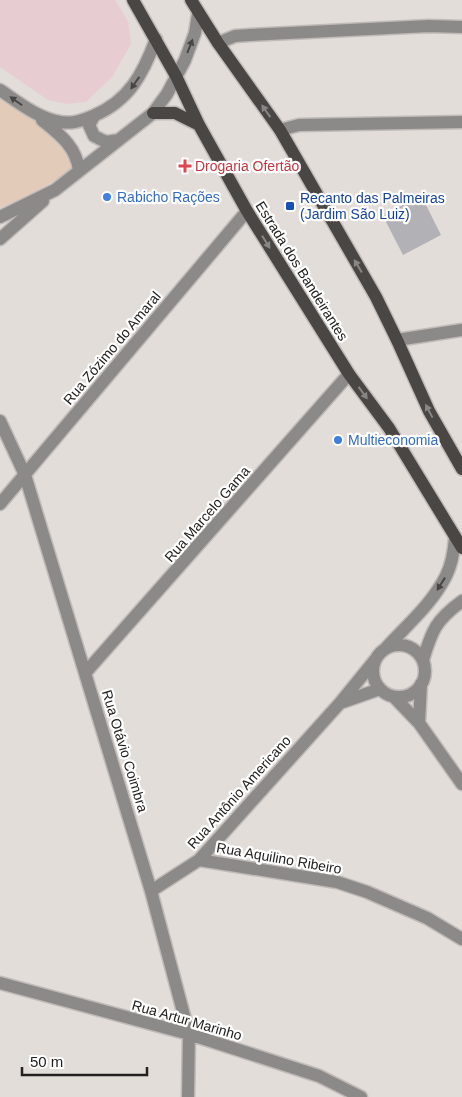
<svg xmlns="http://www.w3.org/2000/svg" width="462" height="1097" viewBox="0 0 462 1097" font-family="Arial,sans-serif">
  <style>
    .industrial { fill: #e7cdd2 }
    .green { fill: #e3cbb9 }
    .building { fill: #b2b1b6 }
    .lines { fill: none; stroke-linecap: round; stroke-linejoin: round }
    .minor-casing { stroke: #c0bbb8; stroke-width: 15 }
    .major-casing { stroke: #c0bbb8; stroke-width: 15 }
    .minor { stroke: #8c8a88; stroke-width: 12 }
    .major { stroke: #494643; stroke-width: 12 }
    .oneway { fill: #484645 }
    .oneway2 { fill: #898785 }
    .health-dot { fill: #e0444e; stroke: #fff; stroke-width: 2 }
    .shop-dot { fill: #3f7fe0; stroke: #fff; stroke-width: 2 }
    .transit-dot { fill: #1a4fb4; stroke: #fff; stroke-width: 2 }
    .labels { text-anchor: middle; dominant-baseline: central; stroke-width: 4.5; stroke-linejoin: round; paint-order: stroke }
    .health-label { font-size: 14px; fill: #be3a42; stroke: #fff; text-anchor: start }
    .shop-label { font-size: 14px; fill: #366cbe; stroke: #fff; text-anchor: start }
    .transit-label { font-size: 14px; fill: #164399; stroke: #fff; text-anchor: start }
    .street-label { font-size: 14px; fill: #242221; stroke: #fff }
  </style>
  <rect width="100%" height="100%" fill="#e2ddd9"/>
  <!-- industrial -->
  <path class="industrial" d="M0,0H115L128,21L131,44L112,77L86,102L67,104L48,100L0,67Z"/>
  <!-- green -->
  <path class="green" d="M0,97C17,108 63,135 69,154C71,159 71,165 71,170C49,185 26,198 0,208Z"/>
  <!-- building -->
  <path class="building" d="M421,195L441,235L403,255L383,216Z"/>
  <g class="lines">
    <defs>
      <path id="minor" d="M218,43L235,36L250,35L429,26L462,27
        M0,90C18,102 35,116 56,121C70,125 81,121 93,116C129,101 143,74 156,39
        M94,116L89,125L94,136L106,142L119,140
        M42,120C59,134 76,146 79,170
        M280,130L299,125L462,122
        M0,217L55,190L153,113L167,94L185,60L195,33L198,14
        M0,239L43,201
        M397,340L462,330
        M0,421L25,475L151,891L189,1034L188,1097
        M0,504L247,211
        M373 671a26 26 0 1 1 52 0a26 26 0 1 1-52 0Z
        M386,648C407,625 432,604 446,576C452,564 454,551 455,538
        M423,660C432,630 436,620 462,601
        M86,672L349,374
        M394,697L419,723L462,784
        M340,703L380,689
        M419,723L421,684
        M199,860L337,882L367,892L427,918L462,939
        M151,891L199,860L340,703L375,660
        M0,983L189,1034L319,1076L361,1097"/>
      <path id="major" d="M133,0L176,76L199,125L247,211L349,374L389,428L462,548
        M191,0L218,43L280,130L376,297L397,340L429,411L462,469
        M153,113H175L199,125"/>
    </defs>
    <!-- minor casing -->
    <use href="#minor" class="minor-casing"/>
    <!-- major casing -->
    <use href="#major" class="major-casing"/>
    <!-- minor -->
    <use href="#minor" class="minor"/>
    <!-- major -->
    <use href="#major" class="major"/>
  </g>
  <!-- one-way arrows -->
  <defs><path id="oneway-solid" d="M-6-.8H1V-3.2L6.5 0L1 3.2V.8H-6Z" transform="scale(1.25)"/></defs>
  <g class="oneway">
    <use href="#oneway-solid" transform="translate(190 46) rotate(-69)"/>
    <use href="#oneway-solid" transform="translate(135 83) rotate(125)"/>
    <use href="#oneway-solid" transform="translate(16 101) rotate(-145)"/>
    <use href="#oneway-solid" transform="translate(441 584) rotate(122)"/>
  </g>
  <g class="oneway2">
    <use href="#oneway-solid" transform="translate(266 111) rotate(-125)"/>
    <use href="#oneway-solid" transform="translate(266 242) rotate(58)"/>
    <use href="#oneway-solid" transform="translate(358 266) rotate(-121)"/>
    <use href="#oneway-solid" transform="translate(363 393) rotate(54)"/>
    <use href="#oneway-solid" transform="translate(429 411) rotate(-118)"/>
  </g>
  <!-- markers -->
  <path class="health-dot" d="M182.5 158.5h5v5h5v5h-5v5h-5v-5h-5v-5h5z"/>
  <g class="shop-dot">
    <circle cx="107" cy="197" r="5"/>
    <circle cx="338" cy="440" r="5"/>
  </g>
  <rect class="transit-dot" x="285" y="201" width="10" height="10" rx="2.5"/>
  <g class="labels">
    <!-- health labels -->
    <g class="health-label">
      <text x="195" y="166">Drogaria Ofertão</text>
    </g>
    <!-- shop labels -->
    <g class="shop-label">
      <text x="117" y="197">Rabicho Rações</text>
      <text x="348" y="440">Multieconomia</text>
    </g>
    <!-- transit labels -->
    <g class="transit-label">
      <text x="300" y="198">Recanto das Palmeiras<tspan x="300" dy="16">(Jardim São Luiz)</tspan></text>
    </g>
    <!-- street labels -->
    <g class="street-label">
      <text transform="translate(302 271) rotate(58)">Estrada dos Bandeirantes</text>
      <text transform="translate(112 348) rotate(-50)">Rua Zózimo do Amaral</text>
      <text transform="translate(207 514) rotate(-49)">Rua Marcelo Gama</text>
      <text transform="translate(125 751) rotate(73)">Rua Otávio Coimbra</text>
      <text transform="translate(239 792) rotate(-48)">Rua Antônio Americano</text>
      <text transform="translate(279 858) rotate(10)">Rua Aquilino Ribeiro</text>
      <text transform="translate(187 1020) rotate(16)">Rua Artur Marinho</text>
    </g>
  </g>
  <!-- scale -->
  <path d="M22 1067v8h125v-8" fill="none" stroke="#242221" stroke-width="2.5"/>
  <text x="30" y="1067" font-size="15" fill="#242221" stroke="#ffffff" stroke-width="4" paint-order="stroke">50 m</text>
</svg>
